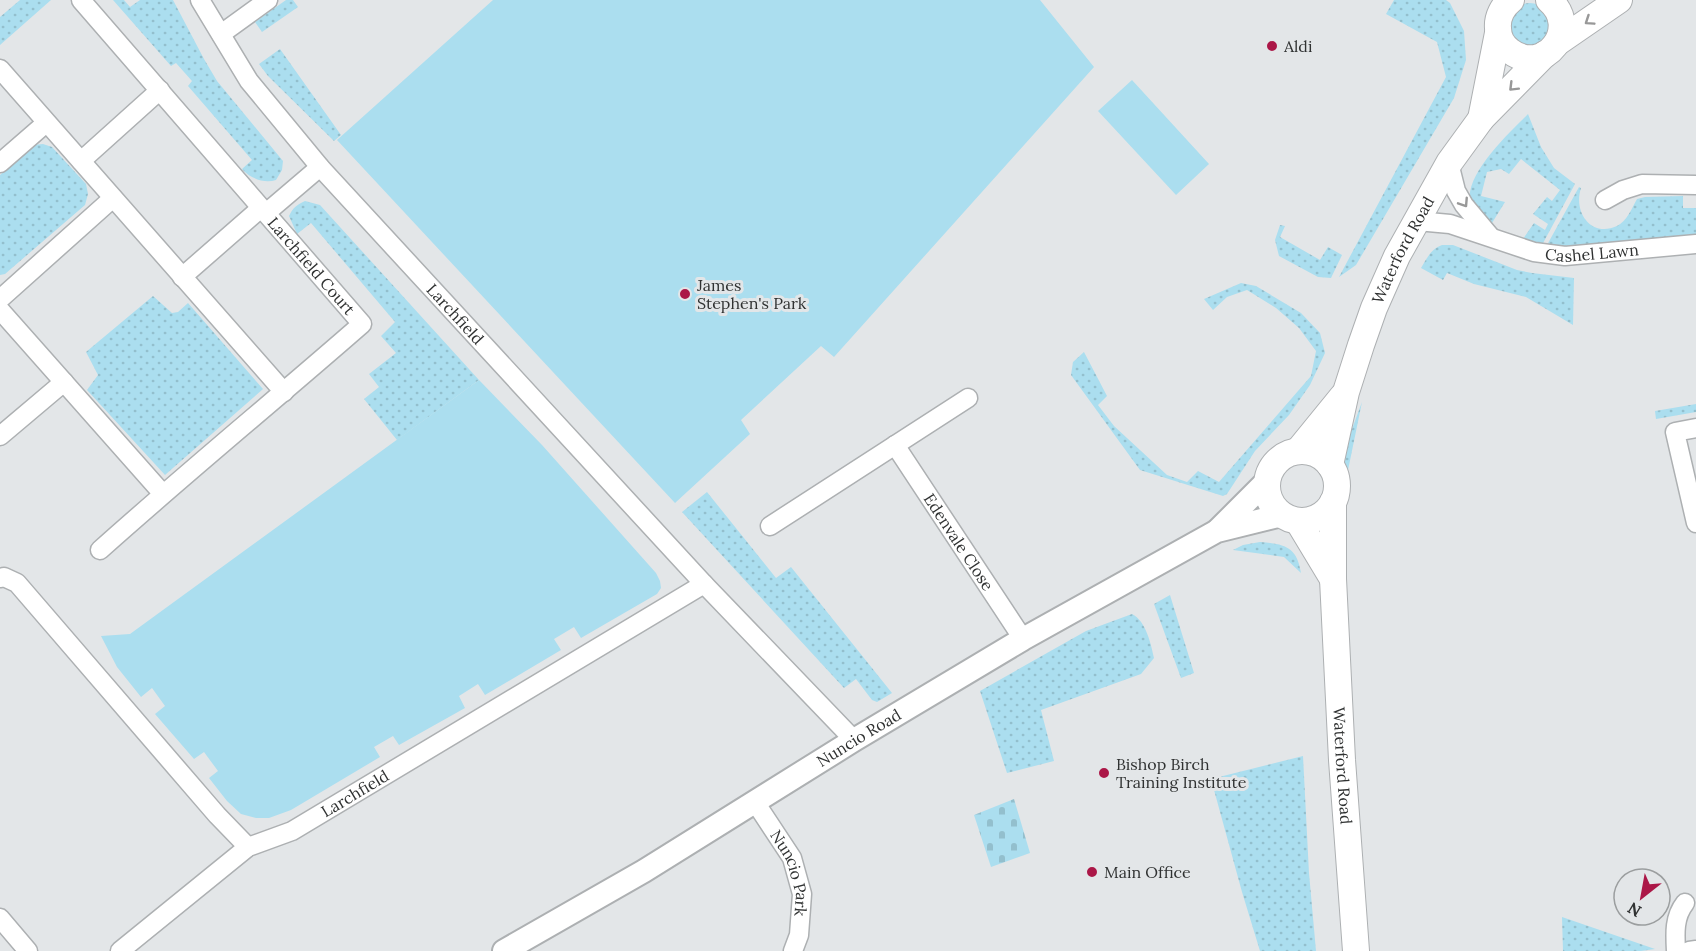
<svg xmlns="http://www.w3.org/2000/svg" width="1696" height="951" viewBox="0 0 1696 951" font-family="Lora,serif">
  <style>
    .grass { fill: url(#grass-dots) }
    .cemetery { fill: url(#cemetery-stones) }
    .park { fill: #abdeef }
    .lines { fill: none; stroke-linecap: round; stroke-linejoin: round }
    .minor-casing { stroke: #adb0b2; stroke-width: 21 }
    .tertiary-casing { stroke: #adb0b2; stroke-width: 26 }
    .secondary-casing { stroke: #adb0b2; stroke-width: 28 }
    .minor { stroke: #fff; stroke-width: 18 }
    .tertiary { stroke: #fff; stroke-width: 22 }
    .secondary { stroke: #fff; stroke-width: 26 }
    .oneway { stroke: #989898 }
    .poi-dot { fill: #ab1747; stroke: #e3e6e8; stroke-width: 2 }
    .labels { text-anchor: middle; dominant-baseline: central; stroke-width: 6; stroke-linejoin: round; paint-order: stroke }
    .poi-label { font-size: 16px; fill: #303232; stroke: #e3e6e8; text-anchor: start }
    .street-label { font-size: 16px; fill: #303232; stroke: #e3e6e8 }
  </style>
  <defs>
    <pattern id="grass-dots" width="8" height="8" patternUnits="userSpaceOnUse" patternTransform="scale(1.5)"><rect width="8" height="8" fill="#abdeef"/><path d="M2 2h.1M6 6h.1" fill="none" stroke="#93bfcd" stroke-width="1.8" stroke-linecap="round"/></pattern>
    <pattern id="cemetery-stones" width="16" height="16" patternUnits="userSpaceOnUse" patternTransform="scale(1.5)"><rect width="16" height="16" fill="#abdeef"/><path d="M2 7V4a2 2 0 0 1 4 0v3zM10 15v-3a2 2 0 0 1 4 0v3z" fill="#93bfcd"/></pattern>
  </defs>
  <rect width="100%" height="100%" fill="#e3e6e8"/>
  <!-- grass -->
  <path class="grass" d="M20,0H51L0,45V17Z
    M113,0H124L130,7L140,0H173L204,59L217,81L283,161L282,170L276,180C264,184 250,178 242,169L252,160L188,86L192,81L176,63L171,66Z
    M286,0H293L298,7L262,32L255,22Z
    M1394,0H1446L1450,3L1464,31L1466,60L1454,98L1356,265L1339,277L1446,77L1437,42L1386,14Z
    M1509 24a21 21 0 1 1 42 0a21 21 0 1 1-42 0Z
    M280,49L341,135L334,141L268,76L259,64Z
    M1528,114L1541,147L1554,168L1575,184L1542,245L1523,239L1534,223L1545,230L1548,224L1533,214L1547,197L1552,201L1560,190L1521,159L1509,174L1501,169L1487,172L1481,196L1505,202L1492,223C1485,219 1477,215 1473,208C1456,182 1510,132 1528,114Z
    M43,144L52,147L86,184L88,194L85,205L5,274L0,275V175L33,145Z
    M1579,187L1581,188C1573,212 1591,238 1617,226C1627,221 1632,208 1637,199L1645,197L1683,196V208H1696V235L1590,247L1564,249L1547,245Z
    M305,201L320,205L479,380L397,440L364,399L379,387L369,374L396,353L381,336L395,322L311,223L297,234L289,216C293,208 296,205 305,201Z
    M1280,225L1285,226L1280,237L1320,260L1328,247L1342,255L1331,278L1318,277L1279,256L1275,240Z
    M1442,245H1453L1517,270L1532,273L1574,278L1573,325L1526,297L1474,284L1447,273L1443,280L1421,268C1427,258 1431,249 1442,245Z
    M1241,283L1256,286L1301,313L1320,333L1325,353L1310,385L1289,415L1255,451L1227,494L1223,496L1140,470L1071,375L1073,362L1084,352L1107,396L1098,405L1114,426L1167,475L1187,482L1198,471L1219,482L1311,376L1316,351L1299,328L1276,308L1247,290L1227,297L1213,310L1204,299Z
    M153,296L172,313L178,312L188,303L263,389L165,475L87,390L98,375L86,352Z
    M1362,402L1346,480L1342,456Z
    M1696,404V412L1656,419L1655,411Z
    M707,492L776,578L791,567L892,693L877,702L872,700L856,679L844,688L682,512Z
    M1260,542C1284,544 1297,546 1301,573L1284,557L1233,550L1243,545Z
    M1170,595L1194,673L1181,678L1154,604Z
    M1132,614C1146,621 1151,644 1154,658L1141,674L1041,710L1054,761L1007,773L980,691L1086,631Z
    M1303,756L1309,873L1316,951H1260L1242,892L1211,779Z
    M1562,917L1655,949L1641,951H1563Z"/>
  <!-- cemetery -->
  <path class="cemetery" d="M1014,799L1030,853L991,867L974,815Z"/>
  <!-- park -->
  <path class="park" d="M493,0H1040L1094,67L834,357L821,346L741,420L750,434L675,503L337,140Z
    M1132,80L1209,164L1176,195L1098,111Z
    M479,380L542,445L656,573L660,581L661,588L657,594L581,638L574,627L554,639L561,650L485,695L478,684L459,696L465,708L399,745L393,736L374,747L380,757L291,810L269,818H256L241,814L227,801L209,778L218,771L204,752L194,759L155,714L165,706L152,688L141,697L117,667L101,636L130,634Z"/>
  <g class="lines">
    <defs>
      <g id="minor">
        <path id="s1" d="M81,0L362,324C275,400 186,473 100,550"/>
        <path id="s2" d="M200,0L249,81L320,167L704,584L854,740"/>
        <path d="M221,34L268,0"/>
        <path d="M0,69L284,392"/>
        <path d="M81,161L160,90"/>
        <path d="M0,163L46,123"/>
        <path d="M1449,163L1456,191L1464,205L1490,236"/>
        <path d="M1605,200L1623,190L1642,184L1696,185"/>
        <path d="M266,213L320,167"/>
        <path id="s3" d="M1417,221L1450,224L1534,252L1565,256L1696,244"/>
        <path d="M182,277L261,208"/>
        <path d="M0,299L113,198"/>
        <path d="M0,310L163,494"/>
        <path d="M1696,428L1675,432L1696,523"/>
        <path d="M0,436L64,382"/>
        <path id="s4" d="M895,445L1023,639"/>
        <path d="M770,526L968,398"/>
        <path d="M0,578L4,577L17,583L217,815L248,847"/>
        <path id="s5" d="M755,802L792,858L802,894L799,935L793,951"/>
        <path d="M0,918L28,951"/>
        <path id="s6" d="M120,951L248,847L292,831L704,584"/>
        <path d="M1676,951C1675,933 1674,917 1685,903"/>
        <path d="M1689,951L1696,950"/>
      </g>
      <g id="tertiary">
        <path d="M1218,530L1267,481"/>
        <path id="s7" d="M504,951L644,871L854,740L1023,639L1217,531L1282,515"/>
      </g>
      <g id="secondary">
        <path d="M1511,0C1503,6 1497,17 1498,28C1498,37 1503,46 1510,51C1544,77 1582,28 1549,0"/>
        <path d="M1558,42L1619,0"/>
        <path d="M1481,119L1498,33"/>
        <path d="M1298,451L1342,397"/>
        <circle cx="1302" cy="486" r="35"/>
        <path id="s8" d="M1330,465L1346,392L1361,345L1374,308L1397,256L1449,163L1481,119L1545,54"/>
        <path id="s9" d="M1333,502V579L1342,760L1356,951"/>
        <path d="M1298,521L1333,579"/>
      </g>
    </defs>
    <!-- minor casing -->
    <use href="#minor" class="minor-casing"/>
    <!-- tertiary casing -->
    <use href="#tertiary" class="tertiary-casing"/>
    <!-- secondary casing -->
    <use href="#secondary" class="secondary-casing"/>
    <!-- minor -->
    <use href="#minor" class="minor"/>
    <!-- tertiary -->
    <use href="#tertiary" class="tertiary"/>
    <!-- secondary -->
    <use href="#secondary" class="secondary"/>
  </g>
  <!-- one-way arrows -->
  <defs><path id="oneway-chevron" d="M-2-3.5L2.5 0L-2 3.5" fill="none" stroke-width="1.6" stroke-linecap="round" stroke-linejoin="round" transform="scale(1.5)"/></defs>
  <g class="oneway">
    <use href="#oneway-chevron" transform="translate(1589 21) rotate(146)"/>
    <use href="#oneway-chevron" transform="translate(1513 87) rotate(135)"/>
    <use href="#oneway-chevron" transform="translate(1464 203) rotate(57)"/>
  </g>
  <!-- markers -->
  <g class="poi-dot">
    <circle cx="1272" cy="46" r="6"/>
    <circle cx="685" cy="294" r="6"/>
    <circle cx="1104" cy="773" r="6"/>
    <circle cx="1092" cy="872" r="6"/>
  </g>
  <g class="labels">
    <!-- poi labels -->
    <g class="poi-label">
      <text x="1284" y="46">Aldi</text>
      <text x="697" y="285">James<tspan x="697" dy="18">Stephen's Park</tspan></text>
      <text x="1116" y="764">Bishop Birch<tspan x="1116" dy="18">Training Institute</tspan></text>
      <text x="1104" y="872">Main Office</text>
    </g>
    <!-- street labels -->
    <g class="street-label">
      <text stroke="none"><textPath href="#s8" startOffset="228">Waterford Road</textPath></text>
      <text stroke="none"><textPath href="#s3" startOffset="180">Cashel Lawn</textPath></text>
      <text stroke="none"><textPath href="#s1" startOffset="352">Larchfield Court</textPath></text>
      <text stroke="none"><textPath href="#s2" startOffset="406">Larchfield</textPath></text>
      <text stroke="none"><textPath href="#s4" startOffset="116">Edenvale Close</textPath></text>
      <text stroke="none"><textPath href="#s7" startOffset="414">Nuncio Road</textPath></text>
      <text stroke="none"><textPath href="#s9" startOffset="264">Waterford Road</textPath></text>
      <text stroke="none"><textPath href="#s6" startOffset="285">Larchfield</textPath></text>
      <text stroke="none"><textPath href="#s5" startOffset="81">Nuncio Park</textPath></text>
    </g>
  </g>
  <!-- north arrow -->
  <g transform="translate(1642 897) rotate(211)"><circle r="28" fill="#e3e6e8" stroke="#9b9e9f" stroke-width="1.5"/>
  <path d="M0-4.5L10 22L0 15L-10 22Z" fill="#ab1747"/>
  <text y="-9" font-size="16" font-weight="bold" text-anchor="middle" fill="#303232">N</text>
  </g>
</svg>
